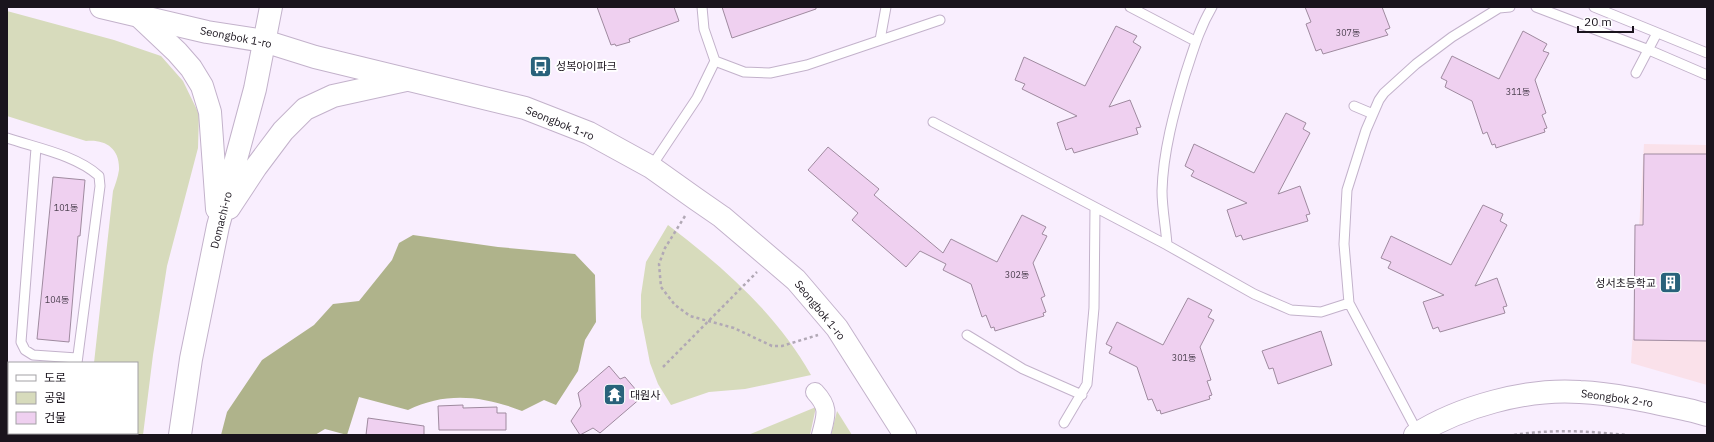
<svg xmlns="http://www.w3.org/2000/svg" width="1714" height="442" viewBox="0 0 1714 442" font-family="'IBM Plex Sans','Noto Sans KR',sans-serif">
  <style>
    .education { fill: #fae1ea }
    .green { fill: #d7dbbc }
    .forest { fill: #afb38b }
    .building { fill: #efd0f0; stroke: #9f8a9f }
    .lines { fill: none; stroke-linecap: round; stroke-linejoin: round }
    .service-casing { stroke: #c3b2cb; stroke-width: 11 }
    .minor-casing { stroke: #c3b2cb; stroke-width: 20 }
    .tertiary-casing { stroke: #c3b2cb; stroke-width: 24 }
    .secondary-casing { stroke: #c3b2cb; stroke-width: 24 }
    .path { stroke: #b1a8b5; stroke-width: 2.5; stroke-dasharray: 3 3; stroke-linecap: butt }
    .service { stroke: #fff; stroke-width: 9 }
    .minor { stroke: #fff; stroke-width: 18 }
    .tertiary { stroke: #fff; stroke-width: 22 }
    .secondary { stroke: #fff; stroke-width: 22 }
    .labels { text-anchor: middle; dominant-baseline: central; stroke-width: 4; stroke-linejoin: round; paint-order: stroke }
    .number-label { font-size: 9px; fill: #4f4352 }
    .street-label { font-size: 11px; fill: #1a141d; stroke: #fff }
    .poi-label { font-size: 11px; fill: #1a141d; stroke: #fff; text-anchor: start }
  </style>
  <rect width="100%" height="100%" fill="#f9eefe"/>
  <!-- education -->
  <path class="education" d="M1644,144L1707,145V385L1631,363Z"/>
  <!-- green -->
  <path class="green" d="M7,11L114,40L161,56L183,81L199,114L198,148L167,266L153,355L143,435H86L87,433H137V363H94L113,191C115,185 118,177 119,170C120,148 105,139 86,141L7,116Z
    M668,225C723,267 777,314 811,375L745,389L709,392L671,405L658,384L650,363L641,317V295L646,262Z
    M816,407L810,435H748Z
    M837,411L852,435H831Z"/>
  <!-- forest -->
  <path class="forest" d="M413,235L498,247L575,254L595,275L596,322L585,340L578,371L556,405L544,400L522,411C484,396 446,391 408,410L359,397L347,435L325,429L315,435H221L227,412L262,360L314,325L333,304L359,301L392,260L399,243Z"/>
  <!-- building -->
  <path class="building" d="M597,7H674L679,21L629,39L630,42L616,46L615,44L611,45Z
    M722,7H816V9L732,38Z
    M1305,7H1382L1390,28L1385,30L1388,35L1323,54L1321,49L1316,51L1306,24L1311,22Z
    M1116,26L1137,36L1133,42L1141,47L1109,107L1130,100L1141,127L1136,128L1138,134L1074,153L1072,148L1066,150L1057,123L1077,116L1022,89L1025,84L1015,80L1024,57L1085,86Z
    M1523,31L1547,44L1543,51L1549,53L1535,80L1546,113L1542,115L1547,128L1544,129L1545,132L1496,148L1495,144L1492,145L1487,132L1483,134L1472,101L1445,87L1447,81L1441,78L1452,56L1499,79Z
    M1286,113L1306,123L1303,129L1310,133L1278,194L1300,186L1310,214L1306,215L1308,221L1243,240L1241,235L1236,237L1227,210L1247,203L1191,176L1194,171L1185,166L1194,144L1254,173Z
    M828,147L879,189L874,195L943,253L951,239L997,262L1022,215L1046,227L1042,234L1047,236L1033,263L1045,296L1041,298L1046,312L1043,313L1044,316L995,331L994,327L991,328L986,315L982,317L971,284L943,270L946,264L920,251L906,267L852,220L858,213L808,170Z
    M1644,154H1707V341L1634,340L1635,225H1643Z
    M53,177L85,180L80,236H78L69,342L37,339Z
    M1483,205L1503,214L1500,221L1507,225L1475,286L1497,278L1507,306L1503,307L1505,313L1440,332L1438,327L1433,329L1423,302L1444,295L1388,268L1391,262L1381,258L1391,236L1451,265Z
    M1188,298L1212,310L1208,317L1214,320L1200,347L1211,380L1207,381L1212,395L1209,396L1210,399L1161,414L1160,410L1157,411L1152,399L1148,400L1137,367L1109,353L1112,347L1106,344L1117,322L1163,345Z
    M1321,331L1332,365L1278,384L1273,368L1269,369L1262,351Z
    M609,366L620,379L625,377L642,397L600,433L593,428L580,435L571,421L581,406L578,393Z
    M463,405V408L497,407V413H506V430H439L438,406Z
    M368,418L424,426V435H366Z"/>
  <g class="lines">
    <defs>
      <path id="service" d="M1130,7L1195,41
        M1536,7L1649,50L1707,75
        M1594,7L1707,53
        M880,40L886,7
        M715,61L744,72L770,73L807,65L940,20
        M1636,73L1657,33
        M1354,106L1373,114
        M933,122L1167,245L1254,294L1291,310L1321,312L1349,303
        M7,138C37,148 76,155 99,176L100,186L77,363
        M36,148L21,342L25,350L33,355L77,358
        M651,167L697,98L715,61L704,29L702,7
        M1167,245C1166,228 1162,209 1162,191C1163,152 1174,112 1185,75C1193,51 1199,29 1212,7
        M967,335L1023,369L1082,395
        M1064,423L1087,384L1094,308L1095,208
        M1418,433L1349,303L1344,244L1347,190L1366,130L1379,100L1384,93L1416,64L1452,37L1499,8L1510,7
        M9,435L10,433
        M69,435V433"/>
      <path id="minor" d="M815,392C830,408 826,415 821,435"/>
      <path id="tertiary" d="M101,7L207,32L264,41L315,57L525,108L589,133L651,167L696,199L722,217L796,280L837,328L905,435
        M1415,435C1459,407 1527,388 1580,392C1618,394 1656,403 1693,411L1707,415"/>
      <path id="secondary" d="M141,18L177,52L191,68L202,86L210,112L217,209
        M229,208L256,167L283,131L305,109L333,96L406,80
        M180,435L191,359L218,226L255,89L271,7"/>
    </defs>
    <!-- service casing -->
    <use href="#service" class="service-casing"/>
    <!-- minor casing -->
    <use href="#minor" class="minor-casing"/>
    <!-- tertiary casing -->
    <use href="#tertiary" class="tertiary-casing"/>
    <!-- secondary casing -->
    <use href="#secondary" class="secondary-casing"/>
    <!-- path -->
    <path class="path" d="M685,216L665,248L659,264L661,287L675,305L690,316L734,328L772,346H782L818,335
      M663,367L757,272
      M1514,435C1551,429 1589,431 1626,435"/>
    <!-- service -->
    <use href="#service" class="service"/>
    <!-- minor -->
    <use href="#minor" class="minor"/>
    <!-- tertiary -->
    <use href="#tertiary" class="tertiary"/>
    <!-- secondary -->
    <use href="#secondary" class="secondary"/>
  </g>
  <!-- icons -->
  <defs>
    <symbol id="bus-square" viewBox="-11 -11 22 22"><rect x="-9" y="-9" width="18" height="18" rx="4" fill="#29627b" stroke="#fff"/><path d="M-5-6H5V4H4V6H2V4H-2V6H-4V4H-5ZM-3.5-4V0h7V-4ZM-3.5 1.2v1.5H-2V1.2ZM2 1.2v1.5H3.5V1.2Z" fill="#fff"/></symbol>
    <symbol id="building-square" viewBox="-11 -11 22 22"><rect x="-9" y="-9" width="18" height="18" rx="4" fill="#29627b" stroke="#fff"/><path d="M-4-6H4V6H1V3H-1V6H-4ZM-2.5-4.3h1.7v1.8h-1.7ZM.8-4.3h1.7v1.8H.8ZM-2.5-1h1.7V.8h-1.7ZM.8-1h1.7V.8H.8Z" fill="#fff"/></symbol>
    <symbol id="temple-square" viewBox="-11 -11 22 22"><rect x="-9" y="-9" width="18" height="18" rx="4" fill="#29627b" stroke="#fff"/><path d="M0-6L5-2H3V0L6.5 2.5H4V6H1.5V3h-3V6H-4V2.5H-6.5L-3 0V-2H-5Z" fill="#fff"/></symbol>
  </defs>
  <g fill-rule="evenodd">
    <use href="#bus-square" x="528" y="54" width="25" height="25"/>
    <use href="#building-square" x="1658" y="270" width="25" height="25"/>
    <use href="#temple-square" x="602" y="382" width="25" height="25"/>
  </g>
  <g class="labels">
    <!-- number labels -->
    <g class="number-label">
      <text x="1348" y="32">307동</text>
      <text x="1518" y="91">311동</text>
      <text x="66" y="207">101동</text>
      <text x="1017" y="274">302동</text>
      <text x="57" y="299">104동</text>
      <text x="1184" y="357">301동</text>
    </g>
    <!-- street labels -->
    <g class="street-label">
      <text transform="translate(236 37) rotate(11)">Seongbok 1-ro</text>
      <text transform="translate(560 123) rotate(22)">Seongbok 1-ro</text>
      <text transform="translate(221 220) rotate(-76)">Domachi-ro</text>
      <text transform="translate(820 310) rotate(51)">Seongbok 1-ro</text>
      <text transform="translate(1617 398) rotate(8)">Seongbok 2-ro</text>
    </g>
    <!-- poi labels -->
    <g class="poi-label">
      <text x="556" y="66">성복아이파크</text>
      <text x="1656" y="283" text-anchor="end">성서초등학교</text>
      <text x="630" y="395">대원사</text>
    </g>
  </g>
  <!-- border -->
  <rect width="1714" height="442" fill="none" stroke="#1a141d" stroke-width="16"/>
  <!-- legend -->
  <rect x="8" y="362" width="130" height="72" fill="#ffffff" stroke="#a3a1a5"/>
  <rect x="16" y="375" width="20" height="6" fill="#ffffff" stroke="#a3a1a5"/>
  <text x="44" y="382" font-size="12" fill="#1a141d">도로</text>
  <rect x="16" y="392" width="20" height="12" fill="#d7dbbc" stroke="#a3a1a5"/>
  <text x="44" y="402" font-size="12" fill="#1a141d">공원</text>
  <rect x="16" y="412" width="20" height="12" fill="#efd0f0" stroke="#a3a1a5"/>
  <text x="44" y="422" font-size="12" fill="#1a141d">건물</text>
  <!-- scale -->
  <path d="M1578 26v6h55v-6" fill="none" stroke="#1a141d" stroke-width="2"/>
  <text x="1584" y="26" font-size="12" fill="#1a141d" stroke="#ffffff" stroke-width="3" paint-order="stroke">20 m</text>
</svg>
